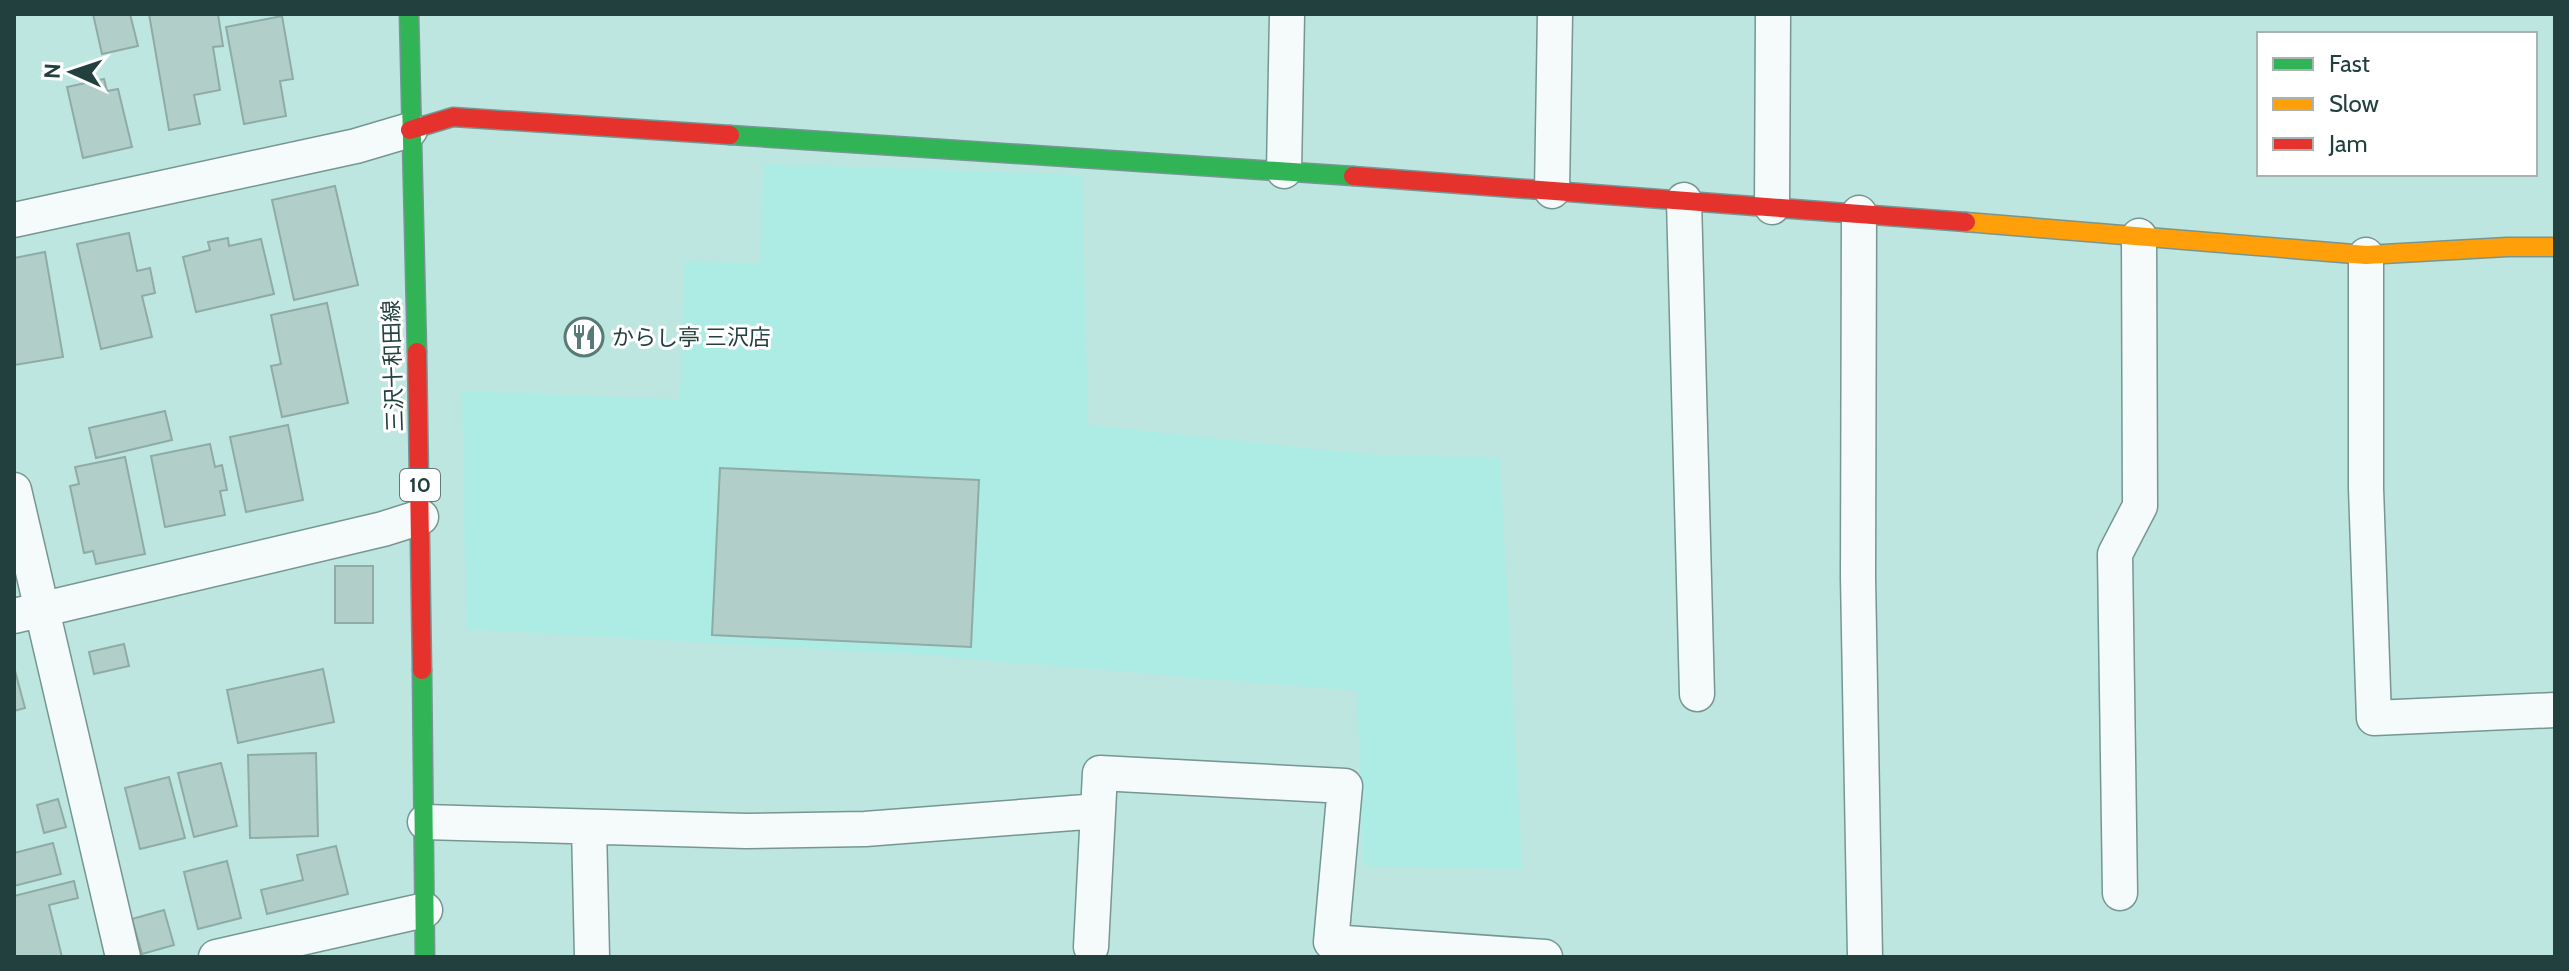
<svg xmlns="http://www.w3.org/2000/svg" width="2569" height="971" viewBox="0 0 2569 971" font-family="Cabin,'Noto Sans JP',sans-serif">
  <style>
    .built { fill: #acece5 }
    .building { fill: #b1cfc8; stroke: #8eaca5; stroke-width: 2 }
    .lines { fill: none; stroke-linecap: round; stroke-linejoin: round }
    .street-casing { stroke: #769693; stroke-width: 37 }
    .fast-casing { stroke: #769693; stroke-width: 21 }
    .slow-casing { stroke: #769693; stroke-width: 21 }
    .jam-casing { stroke: #769693; stroke-width: 21 }
    .street { stroke: #f5fbfa; stroke-width: 34 }
    .fast { stroke: #30b455; stroke-width: 18 }
    .slow { stroke: #ff9f0a; stroke-width: 18 }
    .jam { stroke: #e5322d; stroke-width: 18 }
    .labels { text-anchor: middle; dominant-baseline: central; stroke-width: 6; stroke-linejoin: round; paint-order: stroke }
    .shield { fill: #fff; stroke: #647977; stroke-width: 2 }
    .shield-label { font-size: 20px; font-weight: bold; fill: #22403d }
    .poi-label { font-size: 22px; fill: #22403d; stroke: #fff; text-anchor: start }
    .street-label { font-size: 22px; fill: #22403d; stroke: #fff }
  </style>
  <rect width="100%" height="100%" fill="#bee6e1"/>
  <!-- built -->
  <path class="built" d="M763,164L1082,175L1088,425L1377,455L1500,458L1522,869L1363,866L1357,691L923,655L466,629L462,391L680,399L684,262L760,263Z"/>
  <!-- building -->
  <path class="building" d="M93,14H130L138,46L102,54Z
    M149,14H218L223,46L213,47L220,90L194,95L200,124L169,130Z
    M282,16L293,79L280,81L286,116L244,124L226,27Z
    M104,79L107,91L118,89L132,147L83,158L67,87Z
    M335,186L358,285L294,300L272,200Z
    M129,233L137,271L150,268L155,293L142,296L152,337L101,349L77,244Z
    M228,238L229,246L261,239L274,294L196,312L183,257L210,250L208,242Z
    M45,252L63,357L14,365V258Z
    M327,303L348,403L282,417L271,366L281,364L271,315Z
    M165,411L172,440L96,458L89,428Z
    M288,425L303,500L246,512L230,437Z
    M210,444L215,467L222,465L227,490L220,491L225,515L165,527L151,456Z
    M125,457L145,554L96,564L93,551L84,553L70,486L79,484L75,467Z
    M720,468L979,480L971,647L712,635Z
    M335,566H373V623H335Z
    M124,644L129,666L94,674L89,652Z
    M14,667L25,708L14,711Z
    M323,669L334,722L238,743L227,690Z
    M316,753L318,836L250,838L248,755Z
    M221,763L237,826L194,837L178,773Z
    M169,777L185,838L140,849L125,788Z
    M58,799L66,827L44,833L37,805Z
    M53,843L61,874L14,886V853Z
    M336,846L348,894L267,914L261,890L303,880L297,855Z
    M227,861L241,918L198,929L184,872Z
    M74,881L78,898L49,905L62,957H14V896Z
    M164,910L174,945L142,954L132,919Z"/>
  <g class="lines">
    <defs>
      <path id="street" d="M1284,171L1287,14
        M1552,191L1555,14
        M1684,200L1697,694
        M1772,207L1773,14
        M1859,213L1858,577L1865,957
        M14,220L356,146L410,130
        M2366,255V488L2374,718L2555,710
        M14,490L123,957
        M14,616L383,529L421,517
        M425,822L746,831L865,829L1098,811
        M589,827L592,957
        M2120,893L2115,554L2140,506L2139,236
        M1091,947L1100,773L1345,786L1331,942L1545,957
        M216,957L425,910"/>
      <path id="fast" d="M409,14L417,352
        M730,135L1353,176
        M422,670L425,957"/>
      <path id="slow" d="M1966,222L2366,255L2507,247H2555"/>
      <path id="jam" d="M410,130L453,117L730,135
        M1353,176L1966,222
        M417,352L422,670"/>
    </defs>
    <!-- street casing -->
    <use href="#street" class="street-casing"/>
    <!-- fast casing -->
    <use href="#fast" class="fast-casing"/>
    <!-- slow casing -->
    <use href="#slow" class="slow-casing"/>
    <!-- jam casing -->
    <use href="#jam" class="jam-casing"/>
    <!-- street -->
    <use href="#street" class="street"/>
    <!-- fast -->
    <use href="#fast" class="fast"/>
    <!-- slow -->
    <use href="#slow" class="slow"/>
    <!-- jam -->
    <use href="#jam" class="jam"/>
  </g>
  <!-- icons -->
  <defs>
    <symbol id="restaurant-ring" viewBox="-11 -11 22 22"><circle r="9.5" fill="#fff" stroke="#597a76" stroke-width="1.5"/><path d="M-5-6h1v4h1v-4h1v4h1v-4h1v5L-1.5 .5V6h-2V.5L-5-1ZM5-6V6H3V1.5H1.5Q1.5-4 5-6Z" fill="#597a76"/></symbol>
  </defs>
  <g fill-rule="evenodd">
    <use href="#restaurant-ring" x="562" y="315" width="44" height="44"/>
  </g>
  <g class="labels">
    <!-- shield labels -->
    <rect class="shield" x="400" y="469" width="40" height="32" rx="6"/>
    <g class="shield-label">
      <text x="420" y="485">10</text>
    </g>
    <!-- poi labels -->
    <g class="poi-label">
      <text x="612" y="337">からし亭 三沢店</text>
    </g>
    <!-- street labels -->
    <g class="street-label">
      <text transform="translate(393 366) rotate(-92)">三沢十和田線</text>
    </g>
  </g>
  <!-- border -->
  <rect width="2569" height="971" fill="none" stroke="#22403d" stroke-width="32"/>
  <!-- legend -->
  <rect x="2257" y="32" width="280" height="144" fill="#ffffff" stroke="#a7b3b1" stroke-width="2"/>
  <rect x="2273" y="58" width="40" height="12" fill="#30b455" stroke="#a7b3b1" stroke-width="2"/>
  <text x="2329" y="72" font-size="24" fill="#22403d">Fast</text>
  <rect x="2273" y="98" width="40" height="12" fill="#ff9f0a" stroke="#a7b3b1" stroke-width="2"/>
  <text x="2329" y="112" font-size="24" fill="#22403d">Slow</text>
  <rect x="2273" y="138" width="40" height="12" fill="#e5322d" stroke="#a7b3b1" stroke-width="2"/>
  <text x="2329" y="152" font-size="24" fill="#22403d">Jam</text>
  <!-- north arrow -->
  <g transform="translate(72 72) rotate(273)" stroke="#ffffff" stroke-width="6" paint-order="stroke">
  <path d="M0-6L14 30L0 20L-14 30Z" fill="#22403d"/>
  <text y="-12" font-size="22" font-weight="bold" text-anchor="middle" fill="#22403d">N</text>
  </g>
</svg>
